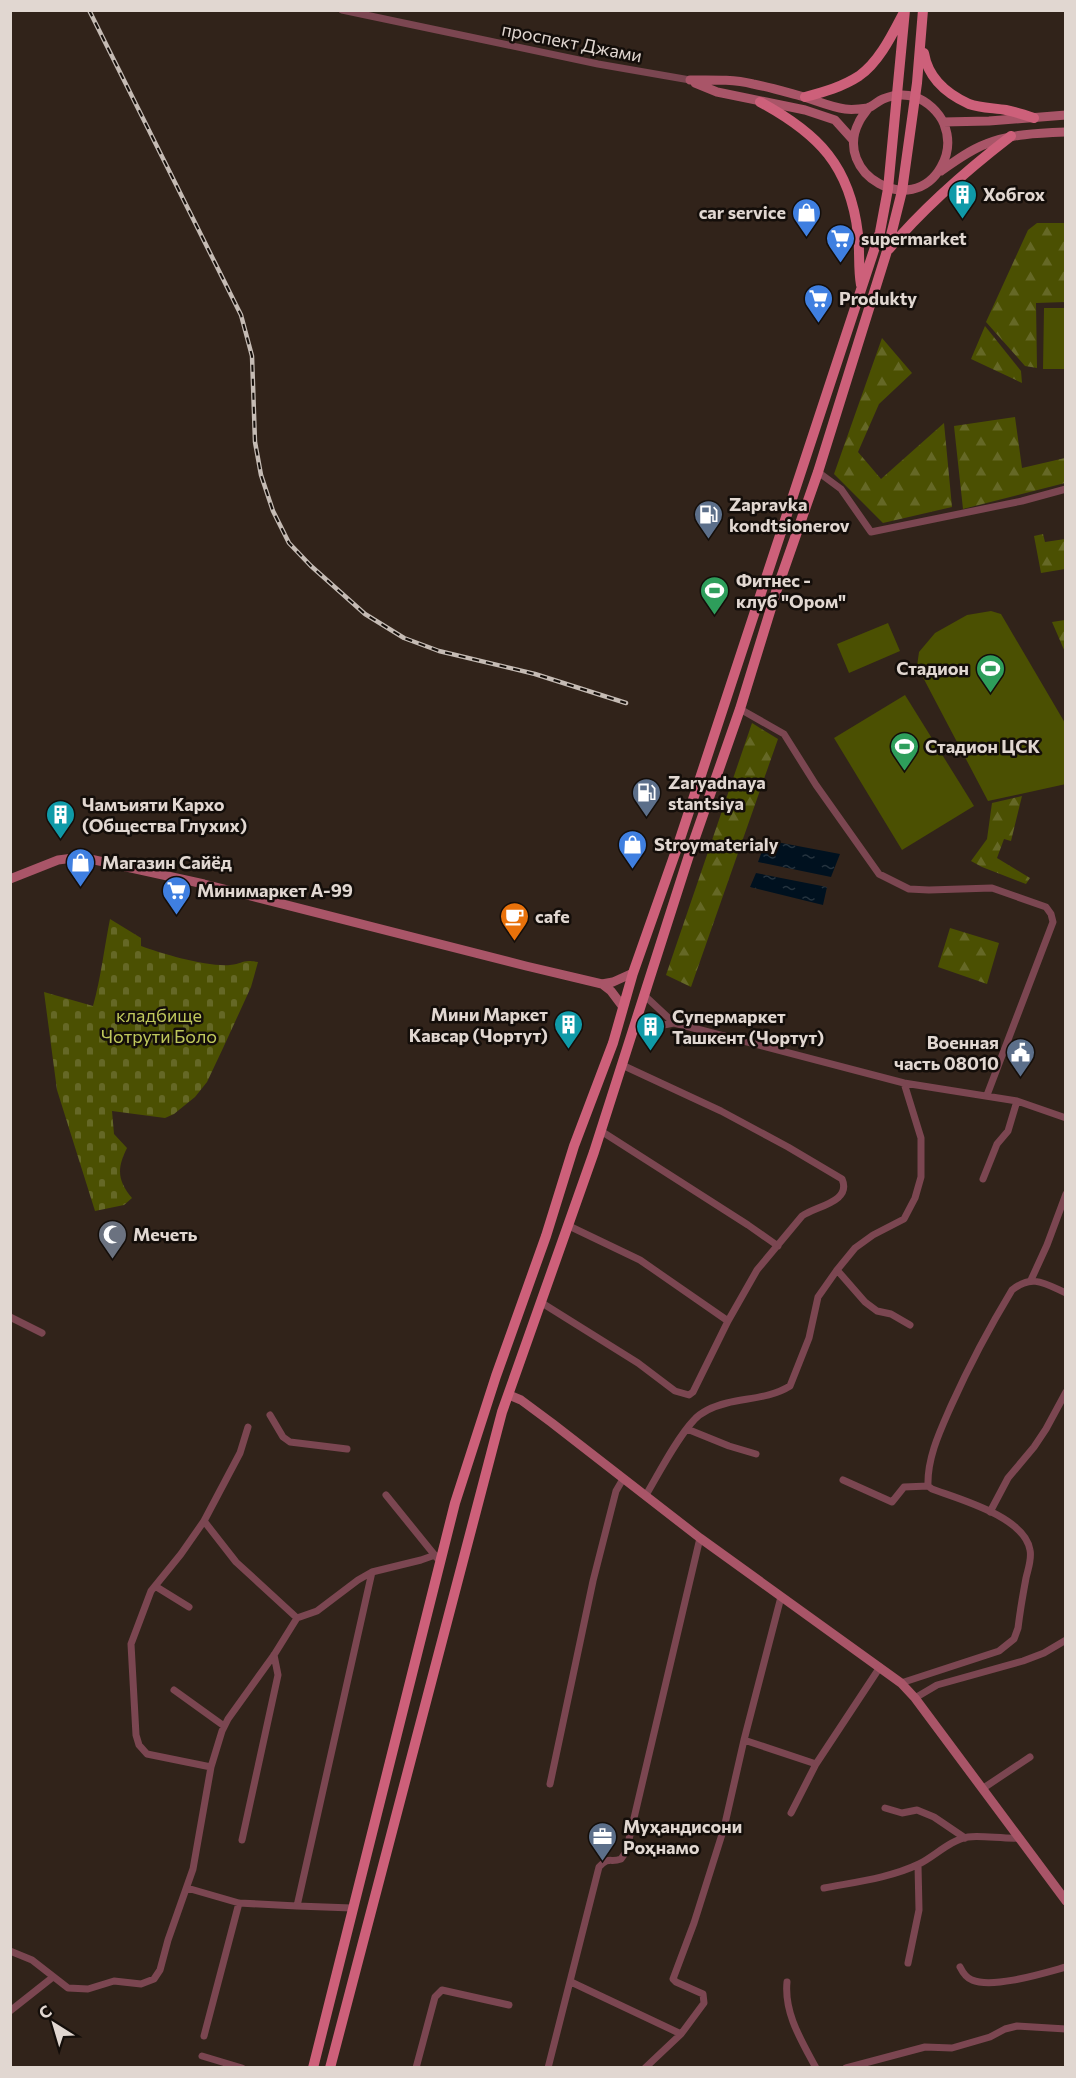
<svg xmlns="http://www.w3.org/2000/svg" width="1076" height="2078" viewBox="0 0 1076 2078" font-family="Commissioner,sans-serif">
  <style>
    .forest { fill: url(#forest-firs) }
    .cemetery { fill: url(#cemetery-stones) }
    .park { fill: #4b5002 }
    .water { fill: url(#water-ripples) }
    .lines { fill: none; stroke-linecap: round; stroke-linejoin: round }
    .street { stroke: #7b4651; stroke-width: 7 }
    .secondary { stroke: #a95568; stroke-width: 9 }
    .primary { stroke: #cd607a; stroke-width: 10 }
    .rail-casing { stroke: #c5bbb4; stroke-width: 4.5 }
    .rail { stroke: #140e0a; stroke-width: 2; stroke-dasharray: 7; stroke-linecap: butt }
    .labels { text-anchor: middle; dominant-baseline: central; stroke-width: 5; stroke-linejoin: round; paint-order: stroke }
    .street-label { font-size: 18px; fill: #e1d7d1; stroke: #140e0a }
    .poi-label { font-size: 18px; font-weight: bold; fill: #e1d7d1; stroke: #140e0a; text-anchor: start }
    .park-label { font-size: 18px; fill: #c0c95c; stroke: #140e0a }
  </style>
  <defs>
    <pattern id="forest-firs" width="22" height="20" patternUnits="userSpaceOnUse" patternTransform="scale(1.5)"><rect width="22" height="20" fill="#4b5002"/><path d="M5 1l3.5 6h-7zM16 11l3.5 6h-7z" fill="#656826"/></pattern>
    <pattern id="cemetery-stones" width="16" height="16" patternUnits="userSpaceOnUse" patternTransform="scale(1.5)"><rect width="16" height="16" fill="#4b5002"/><path d="M2 7V4a2 2 0 0 1 4 0v3zM10 15v-3a2 2 0 0 1 4 0v3z" fill="#656826"/></pattern>
    <pattern id="water-ripples" width="26" height="14" patternUnits="userSpaceOnUse" patternTransform="scale(1.5)"><rect width="26" height="14" fill="#00111f"/><path d="M2 4q2-2 4 0t4 0M15 11q2-2 4 0t4 0" fill="none" stroke="#25333e"/></pattern>
  </defs>
  <rect width="100%" height="100%" fill="#31231a"/>
  <!-- forest -->
  <path class="forest" d="M1037,223H1065L1066,302L1036,303L1037,368L1025,366L986,322L1028,230Z
    M985,326L1021,371L1022,383L971,359Z
    M882,338L912,373L879,404L858,452L881,479L944,423L952,507L883,523L834,474Z
    M1015,417L1022,468L1065,458V483L963,509L954,426Z
    M1043,534L1045,542L1065,539V569L1041,573L1034,536Z
    M1065,620H1066L1065,652L1052,622Z
    M752,723L778,739L691,987L666,975Z
    M1022,796L1011,841L1004,839L997,858L1030,878L1026,884L982,867L971,861L987,839L992,803Z
    M950,928L999,943L987,984L938,967Z"/>
  <!-- cemetery -->
  <path class="cemetery" d="M110,919L141,938V946C163,954 207,967 230,965C244,964 241,959 258,962L251,987L224,1046L207,1082L195,1097L174,1114L165,1118L112,1111L114,1134L127,1148C117,1168 117,1180 132,1198L124,1205L95,1211L57,1090L44,992L93,1006C101,977 104,949 110,919Z"/>
  <!-- park -->
  <path class="park" d="M1044,308H1065V369H1043Z
    M991,611L1001,614L1065,723L1066,784L988,801L917,666L919,652L935,633L967,615Z
    M888,623L900,651L849,673L837,644Z
    M905,695L974,806L902,850L834,738Z"/>
  <!-- water -->
  <path class="water" d="M766,840L840,854L831,877L758,862Z
    M756,873L827,887L823,905L750,887Z"/>
  <g class="lines">
    <!-- street -->
    <path class="street" d="M342,10L598,64L690,80
      M818,472L841,489L871,532L1022,501L1066,489
      M740,709L784,734L816,785L879,874L909,889L929,890L992,888L1046,907L1051,914L1053,922L987,1095
      M644,995L674,1023
      M633,1031L674,1023L904,1083L1017,1101L1066,1118
      M601,1131L748,1225L778,1246
      M983,1179L997,1144L1008,1131L1017,1101
      M569,1226L640,1260L728,1321
      M837,1270L865,1302L877,1311L891,1314L910,1325
      M1031,1280L1047,1245L1066,1194
      M542,1303L638,1363L675,1391L689,1395L693,1392L728,1321L757,1270L802,1216C816,1206 852,1202 842,1179L788,1147L721,1111L622,1065
      M10,1317L42,1333
      M270,1415L283,1437L290,1442L347,1449
      M248,1427L240,1453L204,1521L181,1554L151,1591L131,1644L136,1735L139,1745L147,1754L211,1767L222,1731L228,1719L274,1655L297,1618L317,1611L358,1580L372,1572L421,1560L435,1555
      M687,1429L729,1446L756,1454
      M843,1480L892,1502L904,1487L928,1486
      M386,1495L437,1558
      M646,1495C659,1473 677,1438 694,1420C702,1411 715,1406 727,1403C747,1398 771,1398 790,1386L809,1338L818,1297L837,1270L855,1248L873,1235L904,1219L915,1198L921,1177V1138L904,1083
      M990,1512L1008,1478L1034,1447L1046,1429L1066,1392
      M204,1521L236,1562L297,1618
      M155,1586L189,1607
      M901,1683L999,1651L1014,1639L1018,1628C1020,1611 1023,1594 1026,1578C1028,1569 1032,1559 1030,1550C1025,1517 959,1499 932,1489L928,1486C927,1458 940,1431 951,1406C969,1366 989,1328 1012,1290C1032,1274 1044,1283 1066,1293
      M174,1690L224,1726
      M915,1698L937,1685L1023,1661L1044,1653L1066,1640
      M744,1740L816,1764
      M550,1784L593,1581L616,1491L623,1479
      M982,1789L1030,1757
      M885,1808L902,1813L917,1810L934,1817L965,1838
      M791,1813L816,1764L880,1667
      M242,1840L278,1675L274,1655
      M187,1888L239,1903L297,1906L372,1572
      M824,1888C855,1882 890,1878 919,1864C935,1856 950,1840 968,1837C980,1835 1004,1839 1019,1838
      M297,1906L352,1908
      M10,1951L32,1960L68,1988L88,1989L114,1981L141,1984L154,1979L160,1970L168,1940L193,1869L211,1767
      M908,1963L919,1910L918,1865
      M960,1967C963,1973 966,1978 972,1980C993,1989 1044,1973 1066,1967
      M571,1982L681,2034
      M787,1982C784,2013 801,2040 816,2068
      M10,2011L53,1977
      M204,2036L239,1903
      M202,2056L242,2068
      M416,2068L435,1997L442,1990L509,2005
      M548,2068L599,1867C609,1856 610,1863 621,1859L626,1852L700,1538
      M645,2068L681,2034L704,2003L703,1994L676,1982L673,1979L694,1923L724,1828L744,1740L781,1597
      M846,2068L925,2047L952,2048L990,2037L1005,2029L1017,2026L1066,2029"/>
    <!-- secondary -->
    <path class="secondary" d="M690,80C711,80 732,79 753,84C768,87 782,91 797,95C813,99 829,107 845,109C852,110 861,109 868,108C873,106 878,101 883,99C893,95 905,94 915,97C927,101 939,112 944,124C950,139 949,153 941,167C912,219 832,174 859,122C861,117 866,112 869,107
      M695,83L717,92L805,110L835,120L853,140
      M943,122L989,121L1066,115
      M941,171C955,161 970,150 986,144C1010,134 1039,133 1066,132
      M10,879L58,860L81,857L204,884L526,966L602,984L613,982L633,973
      M602,984L611,991L623,1007
      M509,1395L521,1400L552,1423L700,1538L901,1683L915,1698L1066,1901"/>
    <!-- primary -->
    <path class="primary" d="M924,53C928,78 947,94 969,104C980,108 995,108 1006,110C1016,112 1025,115 1034,118
      M805,97C824,92 842,87 859,76C879,62 892,35 903,14
      M760,102C819,134 850,166 858,234C860,251 858,268 861,285
      M889,249C925,206 967,170 1011,136
      M313,2068L455,1503L496,1376L546,1236L574,1146L613,1043L633,973L677,848L880,232L888,189L905,10
      M330,2068L502,1412L594,1152L690,852L740,709L776,592L818,472L887,251L902,191L917,83L923,10"/>
    <defs>
      <path id="rail" d="M89,10L241,315L252,356L255,442L261,475L273,511L289,543L311,566L365,614L404,638L439,651L535,674L626,703"/>
    </defs>
    <!-- rail casing -->
    <use href="#rail" class="rail-casing"/>
    <!-- rail -->
    <use href="#rail" class="rail"/>
  </g>
  <!-- icons -->
  <defs>
    <symbol id="building-pin" viewBox="-11 -11 22 30"><path d="M0 17L-7.5 6A9.5 9.5 0 1 1 7.5 6Z" fill="#0f9aa8" stroke="#140e0a"/><path d="M-4-6H4V6H1V3H-1V6H-4ZM-2.5-4.3h1.7v1.8h-1.7ZM.8-4.3h1.7v1.8H.8ZM-2.5-1h1.7V.8h-1.7ZM.8-1h1.7V.8H.8Z" fill="#fff"/></symbol>
    <symbol id="shop-pin" viewBox="-11 -11 22 30"><path d="M0 17L-7.5 6A9.5 9.5 0 1 1 7.5 6Z" fill="#3f7fe0" stroke="#140e0a"/><path d="M-5-2.5h2.3a2.7 3.5 0 0 1 5.4 0H5L5.5 6h-11ZM-1.5-2.5h3a1.5 2.3 0 0 0-3 0Z" fill="#fff"/></symbol>
    <symbol id="supermarket-pin" viewBox="-11 -11 22 30"><path d="M0 17L-7.5 6A9.5 9.5 0 1 1 7.5 6Z" fill="#3f7fe0" stroke="#140e0a"/><path d="M-6-5.5h2.5l.6 2H6L4.5 2H-2.5L-4.4-4H-6ZM-1.5 3.2a1.3 1.3 0 1 0 .1 0ZM3 3.2a1.3 1.3 0 1 0 .1 0Z" fill="#fff"/></symbol>
    <symbol id="fuel-pin" viewBox="-11 -11 22 30"><path d="M0 17L-7.5 6A9.5 9.5 0 1 1 7.5 6Z" fill="#5c6f8a" stroke="#140e0a"/><path d="M-5.5-6h7V0h2V4h1.3V-2.5L3-4.5l.8-.8L6-3V5H2.5V1h-1V6h-7ZM-4.2-4.7v3.2H.2V-4.7Z" fill="#fff"/></symbol>
    <symbol id="stadium-pin" viewBox="-11 -11 22 30"><path d="M0 17L-7.5 6A9.5 9.5 0 1 1 7.5 6Z" fill="#2e9e5b" stroke="#140e0a"/><path d="M0-5a6.5 5 0 1 0 0 10a6.5 5 0 1 0 0-10ZM-3.5-1.8h7v3.6h-7Z" fill="#fff"/></symbol>
    <symbol id="cafe-pin" viewBox="-11 -11 22 30"><path d="M0 17L-7.5 6A9.5 9.5 0 1 1 7.5 6Z" fill="#e8710a" stroke="#140e0a"/><path d="M-5.5-4.5H6V0H3Q3 3.5 0 3.5H-2.5Q-5.5 3.5-5.5 0ZM3-3.2v2h1.7v-2ZM-6 4.5H4V6H-6Z" fill="#fff"/></symbol>
    <symbol id="civic-pin" viewBox="-11 -11 22 30"><path d="M0 17L-7.5 6A9.5 9.5 0 1 1 7.5 6Z" fill="#5c6f8a" stroke="#140e0a"/><path d="M-.6-6.5H3V-4.5H.6V-3L4-1V1h2V6H-6V1h2V-1L-.6-3ZM-1.2 2.5V6h2.4V2.5Z" fill="#fff"/></symbol>
    <symbol id="mosque-pin" viewBox="-11 -11 22 30"><path d="M0 17L-7.5 6A9.5 9.5 0 1 1 7.5 6Z" fill="#6b7280" stroke="#140e0a"/><path d="M3.5-4.9A6 6 0 1 0 3.5 4.9A5 5 0 1 1 3.5-4.9Z" fill="#fff"/></symbol>
    <symbol id="office-pin" viewBox="-11 -11 22 30"><path d="M0 17L-7.5 6A9.5 9.5 0 1 1 7.5 6Z" fill="#5c6f8a" stroke="#140e0a"/><path d="M-6-3h4V-5.5h4V-3h4V5H-6ZM-1-4.5V-3h2v-1.5ZM-6 0V1H6V0Z" fill="#fff"/></symbol>
  </defs>
  <g fill-rule="evenodd">
    <use href="#building-pin" x="946" y="178" width="33" height="45"/>
    <use href="#shop-pin" x="790" y="196" width="33" height="45"/>
    <use href="#supermarket-pin" x="824" y="222" width="33" height="45"/>
    <use href="#supermarket-pin" x="802" y="282" width="33" height="45"/>
    <use href="#fuel-pin" x="692" y="498" width="33" height="45"/>
    <use href="#stadium-pin" x="698" y="574" width="33" height="45"/>
    <use href="#stadium-pin" x="974" y="652" width="33" height="45"/>
    <use href="#stadium-pin" x="888" y="730" width="33" height="45"/>
    <use href="#fuel-pin" x="630" y="776" width="33" height="45"/>
    <use href="#building-pin" x="44" y="798" width="33" height="45"/>
    <use href="#shop-pin" x="616" y="828" width="33" height="45"/>
    <use href="#shop-pin" x="64" y="846" width="33" height="45"/>
    <use href="#supermarket-pin" x="160" y="874" width="33" height="45"/>
    <use href="#cafe-pin" x="498" y="900" width="33" height="45"/>
    <use href="#building-pin" x="552" y="1008" width="33" height="45"/>
    <use href="#building-pin" x="634" y="1010" width="33" height="45"/>
    <use href="#civic-pin" x="1004" y="1036" width="33" height="45"/>
    <use href="#mosque-pin" x="96" y="1218" width="33" height="45"/>
    <use href="#office-pin" x="586" y="1820" width="33" height="45"/>
  </g>
  <g class="labels">
    <!-- street labels -->
    <g class="street-label">
      <text transform="translate(572 42) rotate(11)">проспект Джами</text>
    </g>
    <!-- poi labels -->
    <g class="poi-label">
      <text x="983" y="194">Хобгох</text>
      <text x="786" y="212" text-anchor="end">car service</text>
      <text x="861" y="238">supermarket</text>
      <text x="839" y="298">Produkty</text>
      <text x="729" y="504">Zapravka<tspan x="729" dy="21">kondtsionerov</tspan></text>
      <text x="736" y="580">Фитнес -<tspan x="736" dy="21">клуб "Ором"</tspan></text>
      <text x="969" y="668" text-anchor="end">Стадион</text>
      <text x="925" y="746">Стадион ЦСК</text>
      <text x="668" y="782">Zaryadnaya<tspan x="668" dy="21">stantsiya</tspan></text>
      <text x="82" y="804">Чамъияти Кархо<tspan x="82" dy="21">(Общества Глухих)</tspan></text>
      <text x="654" y="844">Stroymaterialy</text>
      <text x="102" y="862">Магазин Сайёд</text>
      <text x="197" y="890">Минимаркет А-99</text>
      <text x="535" y="916">cafe</text>
      <text x="548" y="1014" text-anchor="end">Мини Маркет<tspan x="548" dy="21">Кавсар (Чортут)</tspan></text>
      <text x="672" y="1016">Супермаркет<tspan x="672" dy="21">Ташкент (Чортут)</tspan></text>
      <text x="999" y="1042" text-anchor="end">Военная<tspan x="999" dy="21">часть 08010</tspan></text>
      <text x="133" y="1234">Мечеть</text>
      <text x="623" y="1826">Муҳандисони<tspan x="623" dy="21">Роҳнамо</tspan></text>
    </g>
    <!-- park labels -->
    <g class="park-label">
      <text x="159" y="1015">кладбище<tspan x="159" dy="21">Чотрути Боло</tspan></text>
    </g>
  </g>
  <!-- border -->
  <rect width="1076" height="2078" fill="none" stroke="#e1d7d1" stroke-width="24"/>
  <!-- north arrow -->
  <g transform="translate(54 2024) rotate(323)" stroke="#140e0a" stroke-width="4.5" paint-order="stroke">
  <path d="M0-4.5L10 22L0 15L-10 22Z" fill="#e1d7d1"/>
  <text y="-9" font-size="16" font-weight="bold" text-anchor="middle" fill="#e1d7d1">С</text>
  </g>
</svg>
